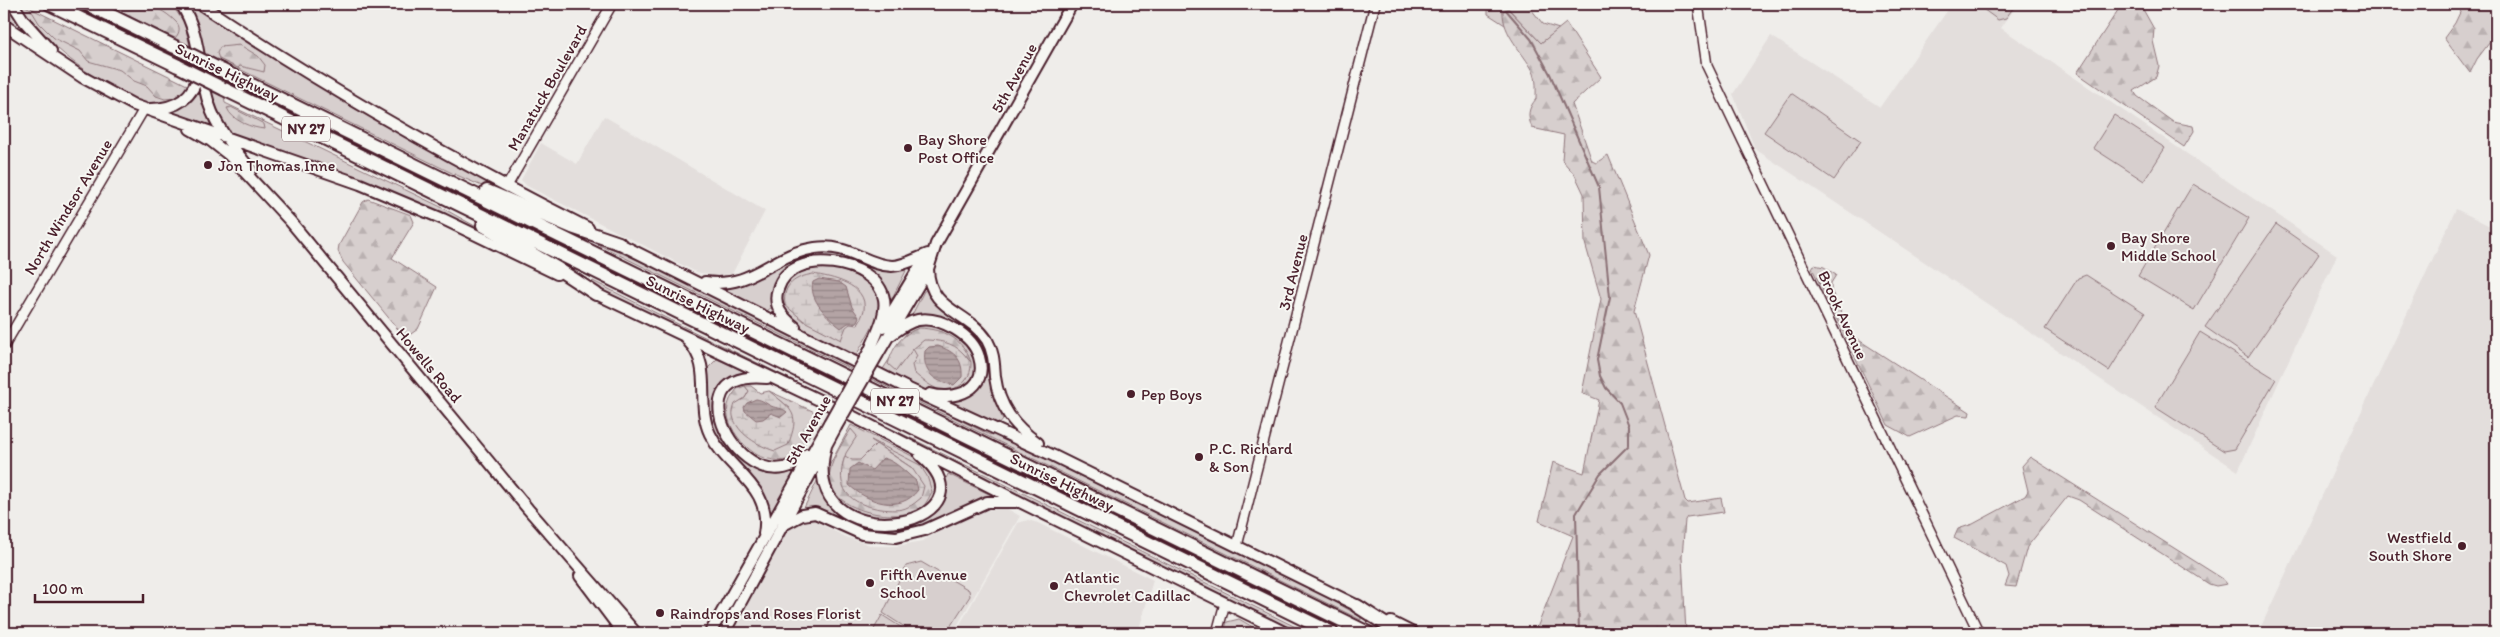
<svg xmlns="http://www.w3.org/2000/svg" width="2500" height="637" viewBox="0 0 2500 637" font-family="Itim,sans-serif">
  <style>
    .built { fill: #e3dedc }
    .green { fill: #d7cfce; stroke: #90777c }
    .forest { fill: url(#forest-firs); stroke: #90777c }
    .wetland { fill: url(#wetland-marsh); stroke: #90777c }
    .water { fill: url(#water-rules); stroke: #8a6f74 }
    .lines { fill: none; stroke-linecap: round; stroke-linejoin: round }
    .stream { stroke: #8a6f74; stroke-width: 2 }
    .tertiary-casing { stroke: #4a1f2b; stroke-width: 12 }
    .secondary-casing { stroke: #4a1f2b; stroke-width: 14 }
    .motorway-casing { stroke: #4a1f2b; stroke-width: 16 }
    .tertiary { stroke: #f6f6f2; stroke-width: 9 }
    .secondary { stroke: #f6f6f2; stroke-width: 10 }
    .motorway { stroke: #f6f6f2; stroke-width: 12 }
    .secondary-bridge-casing { stroke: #4a1f2b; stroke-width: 14; stroke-linecap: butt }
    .motorway-bridge-casing { stroke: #4a1f2b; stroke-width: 16; stroke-linecap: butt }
    .secondary-bridge { stroke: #f6f6f2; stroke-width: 10 }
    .motorway-bridge { stroke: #f6f6f2; stroke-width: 12 }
    .poi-dot { fill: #4a1f2b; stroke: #f6f6f2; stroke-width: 2 }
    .labels { text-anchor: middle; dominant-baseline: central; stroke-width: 4; stroke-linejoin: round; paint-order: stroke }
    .shield { fill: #f6f6f2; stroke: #7e6067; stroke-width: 1 }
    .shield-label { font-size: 15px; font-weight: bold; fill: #4a1f2b }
    .street-label { font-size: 16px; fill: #4a1f2b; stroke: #f6f6f2 }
    .poi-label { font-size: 16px; fill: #4a1f2b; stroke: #f6f6f2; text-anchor: start }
  </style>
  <defs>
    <pattern id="forest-firs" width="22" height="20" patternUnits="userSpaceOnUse" patternTransform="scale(1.25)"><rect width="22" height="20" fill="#d7cfce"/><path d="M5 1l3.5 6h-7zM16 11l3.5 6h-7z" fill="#bab1b1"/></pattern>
    <pattern id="wetland-marsh" width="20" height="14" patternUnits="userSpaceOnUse" patternTransform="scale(1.25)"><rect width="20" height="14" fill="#d7cfce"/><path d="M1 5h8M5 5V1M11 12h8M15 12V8" fill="none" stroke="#bab1b1"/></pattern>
    <pattern id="water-rules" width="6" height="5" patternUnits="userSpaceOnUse" patternTransform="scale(1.25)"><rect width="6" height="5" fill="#b4a4a5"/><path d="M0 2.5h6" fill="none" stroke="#948587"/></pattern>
  </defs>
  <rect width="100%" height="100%" fill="#efedea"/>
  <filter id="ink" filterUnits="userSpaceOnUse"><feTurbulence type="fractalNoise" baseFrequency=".02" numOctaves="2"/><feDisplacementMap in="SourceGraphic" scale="10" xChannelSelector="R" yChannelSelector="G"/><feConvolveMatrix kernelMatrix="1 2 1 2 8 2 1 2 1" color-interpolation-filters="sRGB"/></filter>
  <g filter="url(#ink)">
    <!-- built -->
    <path class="built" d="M1952,4H2018L2001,28L2337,255L2238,471L1755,149L1733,94L1771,36L1880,107Z
      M604,116L765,211L732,274L716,276L696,272L527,186L521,180L541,143L577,164Z
      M2456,209L2496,229V633H2258Z
      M1004,507L1020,516L953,633H730L790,527L810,519L846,537L873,546H897L922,541L978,512Z
      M1028,520L1038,523L1153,580L1138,633H955L1018,523Z"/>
    <!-- green -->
    <path class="green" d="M4,4L24,30L22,34L4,21Z
      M18,4H21L192,88C184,98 167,108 153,106C142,104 131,97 121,92C80,71 45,42 18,4Z
      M104,4H171L184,22L190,46Z
      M1491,4H1527L1543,24L1559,29L1541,43L1509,9L1503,11L1505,25L1488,14V7Z
      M1976,4H2016L2006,18L1998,20Z
      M195,7L380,123L525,202L523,204L452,173L219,59L225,103L439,206L532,258L240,137L237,134L235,136C206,122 208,71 202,43C200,31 195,20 190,10Z
      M199,81L212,126L211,128L167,112C185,108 193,98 199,81Z
      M1791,93L1861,141L1834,180L1764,132Z
      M2114,115L2165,148L2144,181L2093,148Z
      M2193,184L2249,218L2194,310L2138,276Z
      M2276,224L2319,254L2248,357L2205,327Z
      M594,240L724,300L725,304L759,319L990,435L993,433L1329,598L1361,617V620L666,278L593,242Z
      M816,253C845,252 851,263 876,269C886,272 897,269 906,271L888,306L872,276C858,273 820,260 808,261C783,264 769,284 772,307L767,311L722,289C757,284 782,260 816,253Z
      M828,267C852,273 874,279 882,305H879L878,316L856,356C835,345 767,320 782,288C791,270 810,269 828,267Z
      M2086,275L2145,313L2109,371L2045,329L2078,278Z
      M593,281L670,320L1308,633H1297L986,481L987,478L701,338L698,342L591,284Z
      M927,290C935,314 965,320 979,340C990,355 989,370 992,387C994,399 999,409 1003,420L999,425L945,402C973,398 975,389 984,365L956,326L910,319L924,291Z
      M930,325C946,331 965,338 973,354C986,380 958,398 935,393C922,391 896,375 883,369L907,332L906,330L912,326Z
      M2200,332L2276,379L2235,449L2224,451L2155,407Z
      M717,359L750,374C740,376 731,379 722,386C692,415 744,474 777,475C781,475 787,473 792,472L794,476L772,517L719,441L710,423L707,404L708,368Z
      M851,425L922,461L934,474L937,488L934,500L914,517L877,521L839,504L826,478L829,466Z
      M948,474L997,498L980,501L929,523L893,534L859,529L827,512L804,508L818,479C821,486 823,495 827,500C849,531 911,541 937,510C946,499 942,486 948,474Z
      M921,562L969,590L970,596L946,633H914L883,613L906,566Z
      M882,615L910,633H872Z
      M1239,619L1263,633H1238L1239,629L1231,628L1230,633H1224L1227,622Z"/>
    <!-- forest -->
    <path class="forest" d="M104,4C133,4 154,0 175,21C181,26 180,33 175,38Z
      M2122,4H2140L2154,29L2153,41L2159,66L2156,77L2134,91L2137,96L2173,122L2193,126L2194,131L2184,147L2077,73Z
      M2464,4H2495L2496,6V34L2477,59L2470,73L2444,38L2455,23Z
      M30,8L177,80L189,86L174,98L165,99L156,96L147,86L134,81L120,70L88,61L80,51L54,38L39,23Z
      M1508,9L1541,43L1566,23L1601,77L1572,104L1592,161L1596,163L1608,155L1649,255L1634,311L1685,500L1688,503L1721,498L1724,512L1687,517L1685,520L1682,557L1686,633H1535L1573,536L1539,521L1553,462L1584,473L1599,400L1582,393L1601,299L1585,243L1584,194L1575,175L1562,160L1564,135L1532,128C1527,115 1528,109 1536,99C1536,90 1537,79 1533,71C1523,52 1502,34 1503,11Z
      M240,45L258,56L265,65L264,72L240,66L238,68L219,59L217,53L220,47Z
      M231,107L264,124L265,129C252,128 232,121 227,108Z
      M368,199L411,215L414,222L392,258L437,287L418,329L408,336L401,333L343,262L338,251L339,245L363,202Z
      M1814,265L1824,267L1836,275L1831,283V290L1849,331L1854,337L1970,412L1969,416L1958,415L1910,437L1888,425L1812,268Z
      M919,328C943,329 963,338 971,362L962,352L913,349L896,371L888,364C893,346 902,334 919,328Z
      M745,386L749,391L745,398L790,408L769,391L819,414L814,428L795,459C784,461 776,461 764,458C746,452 721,423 729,402C730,398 734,393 737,389Z
      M851,429L857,436L846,453L842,466L912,468L871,440L920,465L927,476L932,492C929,497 926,505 921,508C896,525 822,510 830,471C833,457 843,442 851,429Z
      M2030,457L2223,579L2227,584L2216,586L2209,584L2079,500L2068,496L2027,547L2016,587L2005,586L2009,576L2006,566L1954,538L1958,529L1973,524L2025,496L2028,491L2022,466Z"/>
    <!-- wetland -->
    <path class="wetland" d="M813,274C831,277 868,284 864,310C863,314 860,320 858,325L850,324L846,327L841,340L804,321L785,305C782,284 796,277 813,274Z
      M924,340C937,340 953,342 963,353C966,356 968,360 971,362C972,379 959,392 941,390C932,388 921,379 914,373L912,365L917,356L913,349Z
      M745,386H751L760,393L769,391C794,411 800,414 788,445L775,451C759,446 737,434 733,416C732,413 734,407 735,404L745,398L749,391Z
      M876,444L912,468L924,486L921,498C917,501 913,505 908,507C901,511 890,510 881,509C849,504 834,489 845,456L852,460H860Z"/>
    <!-- water -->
    <path class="water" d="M819,279L839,282L846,287L852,307L859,317L856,323H848L841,328C828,318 808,299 813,282Z
      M938,346C955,352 963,359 962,377L954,385C934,382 922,372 925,351L929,347Z
      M756,399C763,400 765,403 771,406C778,409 781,407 787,412L781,417L771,413L763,419L756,420L745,411L744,407L747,403Z
      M883,458C896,461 905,472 916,481L918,490C900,514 867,502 849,485L850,469L858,463L872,470Z"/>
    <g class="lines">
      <!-- stream -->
      <path class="stream" d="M1506,10L1531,39L1550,74L1599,187L1610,297L1597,360L1600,376L1606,388L1620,403L1629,426V445L1600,474L1576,514L1579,633"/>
      <defs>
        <path id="tertiary" d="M1698,4L1707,66L1979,633
          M507,186L612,4
          M4,346L144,109
          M1237,546L1375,4
          M1217,633L1225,603"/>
        <path id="secondary" d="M13,4L24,21L51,51
          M181,4C201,34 198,70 209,104C217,129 235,150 251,170
          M200,4C324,87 454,161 588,228
          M4,25L82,77L134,105L360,184L443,219L557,274
          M150,109C177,109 193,98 200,71
          M190,129L211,141L229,155L291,222L528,509L636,633
          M612,240L909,389L1054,456L1362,608
          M928,269C929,311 967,310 987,340C994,352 994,364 995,377C999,407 1014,426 1038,443
          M705,282C754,289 771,254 815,248C849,243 865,265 892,266C904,266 917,258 928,254
          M590,291L840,410L1022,503L1286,633
          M795,327C783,317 772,306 778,289C790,246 877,259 884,299C887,315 876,335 870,350
          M883,327L926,256
          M891,335C899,329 907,322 918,320C940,316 973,335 979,357C989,390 955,401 930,394
          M688,341C714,367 695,403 710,434C728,472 773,485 764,534
          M878,354L928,269L936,244L1072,4
          M767,378C665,367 750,515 807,454
          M826,446C794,566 1007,527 920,455
          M785,524L802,515L815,513L862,534L896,537L925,530L987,502H1016
          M580,576L623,633
          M1391,622L1413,633
          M710,633L829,423
          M724,633L836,427"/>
        <path id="motorway" d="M50,4L178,66
          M87,4L175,47
          M221,70L1368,633
          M224,89L1332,633
          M487,191L572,227L619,243
          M483,225L558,269L596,294
          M1357,606L1399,633"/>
      </defs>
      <!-- tertiary casing -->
      <use href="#tertiary" class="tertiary-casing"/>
      <!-- secondary casing -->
      <use href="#secondary" class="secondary-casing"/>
      <!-- motorway casing -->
      <use href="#motorway" class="motorway-casing"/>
      <!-- tertiary -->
      <use href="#tertiary" class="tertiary"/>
      <!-- secondary -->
      <use href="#secondary" class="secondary"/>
      <!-- motorway -->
      <use href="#motorway" class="motorway"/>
      <defs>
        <path id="secondary-bridge" d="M829,423L870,350
          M836,427L878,354"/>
        <path id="motorway-bridge" d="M175,47L221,70
          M178,66L224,89"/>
      </defs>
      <!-- secondary-bridge casing -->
      <use href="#secondary-bridge" class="secondary-bridge-casing"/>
      <!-- motorway-bridge casing -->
      <use href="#motorway-bridge" class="motorway-bridge-casing"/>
      <!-- secondary-bridge -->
      <use href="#secondary-bridge" class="secondary-bridge"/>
      <!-- motorway-bridge -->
      <use href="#motorway-bridge" class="motorway-bridge"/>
    </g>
  </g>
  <!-- markers -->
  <g class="poi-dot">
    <circle cx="908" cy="148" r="5"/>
    <circle cx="208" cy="165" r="5"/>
    <circle cx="2111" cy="246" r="5"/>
    <circle cx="1131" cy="394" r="5"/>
    <circle cx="1199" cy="457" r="5"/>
    <circle cx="2462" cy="546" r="5"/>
    <circle cx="870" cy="583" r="5"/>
    <circle cx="1054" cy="586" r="5"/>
    <circle cx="660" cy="613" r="5"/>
  </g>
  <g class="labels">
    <!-- shield labels -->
    <g class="shield">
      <rect x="282" y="116.5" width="48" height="25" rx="4"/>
      <rect x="871" y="388.5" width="48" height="25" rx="4"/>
    </g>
    <g class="shield-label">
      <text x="306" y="129">NY 27</text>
      <text x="895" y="401">NY 27</text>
    </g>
    <!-- street labels -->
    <g class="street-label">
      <text transform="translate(227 72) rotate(26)">Sunrise Highway</text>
      <text transform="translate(1014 78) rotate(-61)">5th Avenue</text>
      <text transform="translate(547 88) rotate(-60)">Manatuck Boulevard</text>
      <text transform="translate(68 207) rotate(-59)">North Windsor Avenue</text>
      <text transform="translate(1293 272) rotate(-76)">3rd Avenue</text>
      <text transform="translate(698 304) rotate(26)">Sunrise Highway</text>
      <text transform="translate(1843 315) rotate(65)">Brook Avenue</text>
      <text transform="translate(429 365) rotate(50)">Howells Road</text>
      <text transform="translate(808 430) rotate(-61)">5th Avenue</text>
      <text transform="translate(1062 482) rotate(26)">Sunrise Highway</text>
    </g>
    <!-- poi labels -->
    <g class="poi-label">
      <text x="918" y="139">Bay Shore<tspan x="918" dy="18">Post Office</tspan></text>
      <text x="218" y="165">Jon Thomas Inne</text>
      <text x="2121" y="237">Bay Shore<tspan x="2121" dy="18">Middle School</tspan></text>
      <text x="1141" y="394">Pep Boys</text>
      <text x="1209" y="448">P.C. Richard<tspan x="1209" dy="18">&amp; Son</tspan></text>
      <text x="2452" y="537" text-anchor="end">Westfield<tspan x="2452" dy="18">South Shore</tspan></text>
      <text x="880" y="574">Fifth Avenue<tspan x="880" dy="18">School</tspan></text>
      <text x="1064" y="577">Atlantic<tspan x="1064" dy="18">Chevrolet Cadillac</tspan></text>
      <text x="670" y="613">Raindrops and Roses Florist</text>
    </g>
  </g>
  <!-- margin -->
  <rect width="2500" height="637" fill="none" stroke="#f6f6f2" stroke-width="20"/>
  <rect x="10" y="10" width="2480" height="617" fill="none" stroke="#4a1f2b" stroke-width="2" filter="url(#ink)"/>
  <!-- scale -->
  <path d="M35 594v8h108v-8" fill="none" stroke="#4a1f2b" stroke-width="2.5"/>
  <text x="42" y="594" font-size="15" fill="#4a1f2b" stroke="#f6f6f2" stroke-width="4" paint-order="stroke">100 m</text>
</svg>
